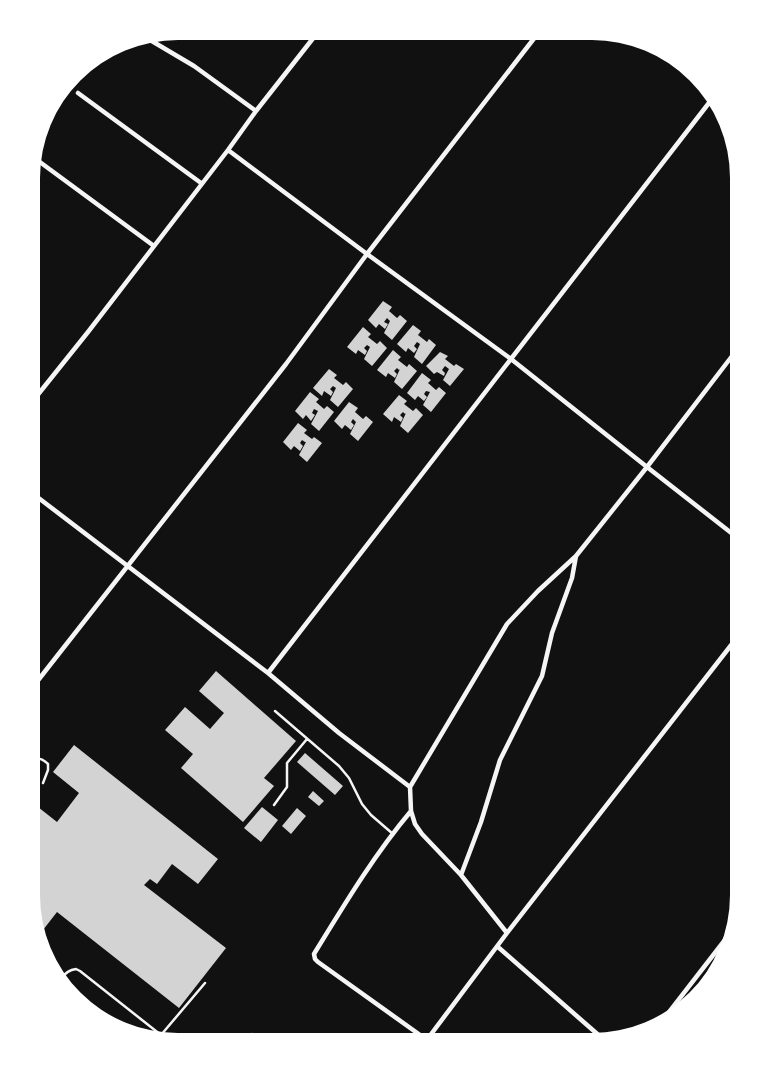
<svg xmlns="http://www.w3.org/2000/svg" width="770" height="1073" viewBox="0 0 770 1073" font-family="'Alegreya Sans',sans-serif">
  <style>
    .building { fill: #d3d3d3 }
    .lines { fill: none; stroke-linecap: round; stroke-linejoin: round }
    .service { stroke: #f5f5f5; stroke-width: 2.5 }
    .minor { stroke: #f5f5f5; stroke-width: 4.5 }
  </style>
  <rect width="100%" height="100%" fill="#111"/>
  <!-- building -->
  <path class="building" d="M383,301L392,307L389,311L397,318L400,315L407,321L392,340L384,333L390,321L387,318L384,322L388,324L385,329L379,324L376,328L368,320Z
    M413,325L421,331L418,335L427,342L429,339L436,345L422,364L414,357L420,344L417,342L414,346L417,349L414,353L408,348L406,352L397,344Z
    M363,327L371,334L368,337L377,344L380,341L387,348L372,366L364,359L370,347L367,345L364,348L367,351L365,355L358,350L356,354L347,347Z
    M393,350L401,357L398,360L407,367L409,364L417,371L402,389L394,382L400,369L399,370L397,368L394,371L397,374L395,378L388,373L386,377L377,370Z
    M440,352L448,356L445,359L454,366L456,364L464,369L450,386L443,380L449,369L445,366L442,370L445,373L444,376L437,372L434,374L426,366Z
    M329,369L337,375L334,378L343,385L346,382L353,389L338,407L330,400L336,388L333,386L330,389L333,392L331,396L324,391L322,396L313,388Z
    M422,373L431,380L428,383L436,390L439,387L446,393L431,412L423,405L430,392L426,391L424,394L427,397L424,401L418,396L415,400L407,393Z
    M310,392L319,399L316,402L324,409L327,406L334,412L319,431L311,424L318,411L314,409L312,413L315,415L311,421L306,415L303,419L295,411Z
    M399,395L407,401L404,404L413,411L416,408L423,415L408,433L400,426L406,413L405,414L403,412L400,415L403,418L401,422L394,417L392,422L383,414Z
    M349,402L358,408L355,412L363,419L366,416L373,422L358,441L350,434L356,422L353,419L351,422L354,425L351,430L345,425L342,429L334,421Z
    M298,423L307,430L304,433L312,439L314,437L322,443L307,462L299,455L306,442H305L302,440L300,443L303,446L300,451L294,446L291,450L283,442Z
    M216,671L296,741L264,778L274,786L243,822L181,768L193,754L165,730L185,707L210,729L224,713L199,691Z
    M74,745L218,859L198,884L172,864L157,884L150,879L144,885L226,948L179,1008L57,912L43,930L39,927L33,904L38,897L31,892V815L38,807L57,822L79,793L53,772Z
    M305,753L343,786L335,795L297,762Z
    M313,791L324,801L319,806L308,797Z
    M262,807L278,820L261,842L244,828Z
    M297,808L306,816L291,834L282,826Z"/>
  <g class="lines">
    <!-- service -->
    <path class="service" d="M275,711L339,766L349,778L362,804L371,815L393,834
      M31,759C38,757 43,759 48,764V770L43,783
      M274,805L287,787V763L307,739
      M62,977C66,973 69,970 76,969L80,971L161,1035L157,1040
      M252,1034L260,1041
      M161,1035L205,983"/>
    <!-- minor -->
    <path class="minor" d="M145,37L194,66L256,111
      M78,93L201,183
      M228,150L367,254L511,359L647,467L739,539
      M33,157L154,246
      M32,402L88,332L228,150L256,111L318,32
      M32,493L268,673L339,733L410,787
      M268,673L712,99
      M32,688L286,364L367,254L539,32
      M410,787L507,624L538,591L576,556L647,467L739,347
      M410,787L411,811L415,824L422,834L461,875L507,933
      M411,811C374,855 344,905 314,954L315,959L318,962L427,1040
      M461,875L481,822L500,760L542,676L552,633L572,578L576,556
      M498,947L603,1039
      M659,1025L728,936
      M426,1041L507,933L739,635"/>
  </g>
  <!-- crop -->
  <path d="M0 0H770V1073H0ZM178 40H592A138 138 0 0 1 730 178V895A138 138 0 0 1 592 1033H178A138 138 0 0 1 40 895V178A138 138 0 0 1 178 40Z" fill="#fff" fill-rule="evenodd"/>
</svg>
